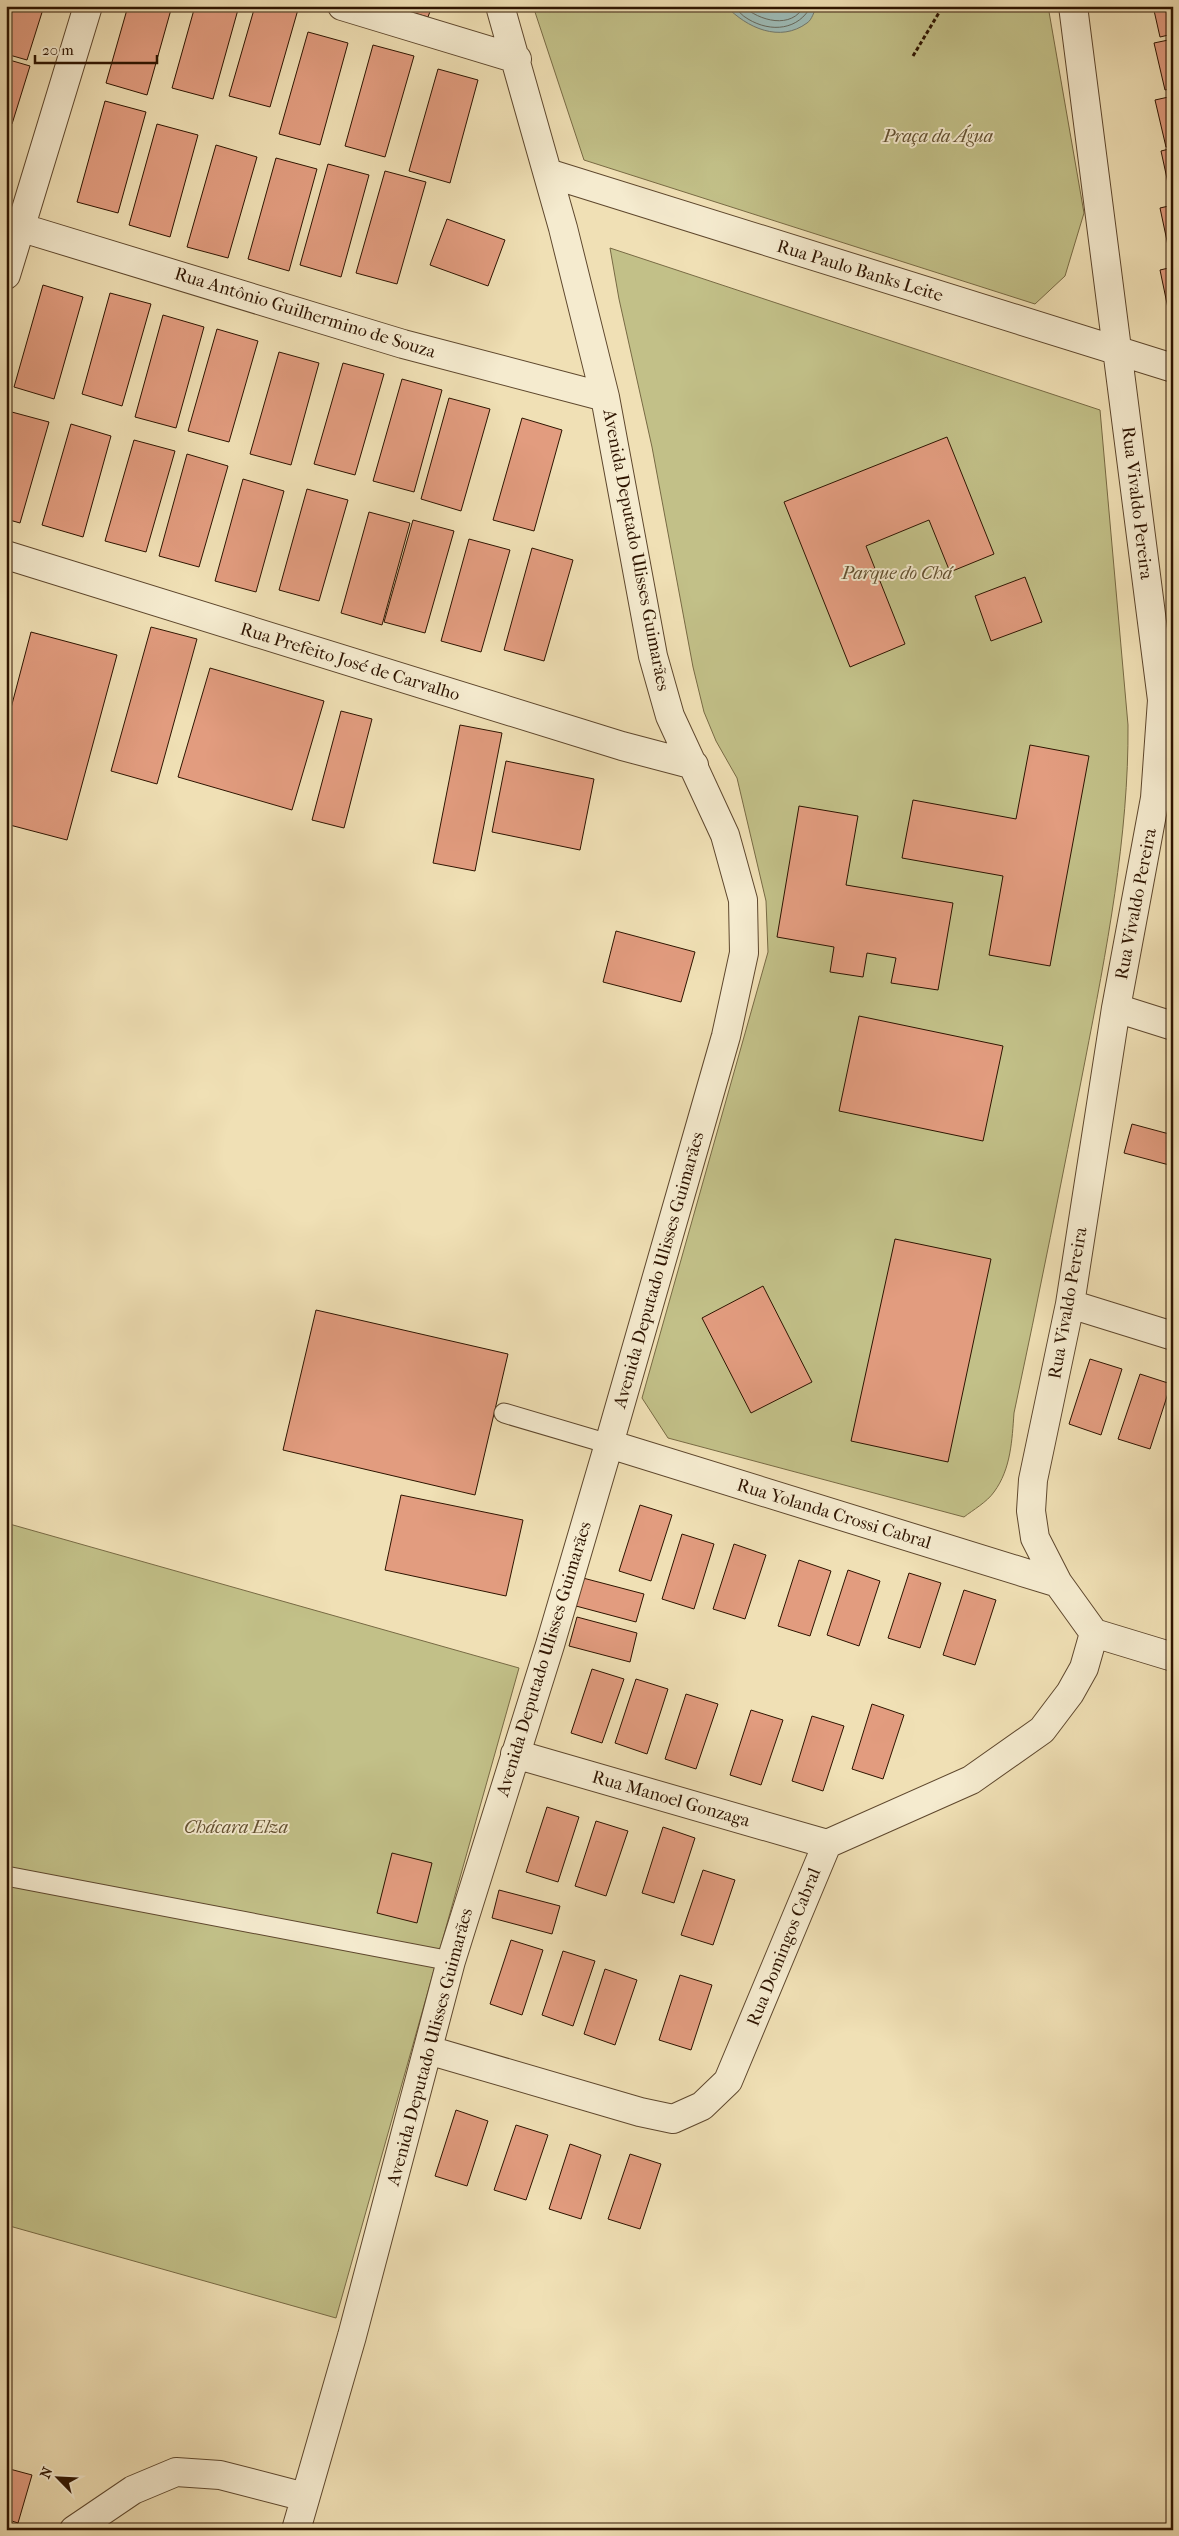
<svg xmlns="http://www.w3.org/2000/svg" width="1179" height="2536" viewBox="0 0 1179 2536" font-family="'IM FELL French Canon',serif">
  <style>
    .green { fill: #c2c088; stroke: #786a44 }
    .water { fill: #9dbbb6; stroke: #71786d }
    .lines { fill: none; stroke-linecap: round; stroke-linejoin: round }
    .shore { stroke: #66685b; stroke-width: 1 }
    .building { fill: #e29c7f; stroke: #2e1400 }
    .lane-casing { stroke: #5e472d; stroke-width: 21 }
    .street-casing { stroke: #5e472d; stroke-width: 30 }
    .path { stroke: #2e1400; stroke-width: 3; stroke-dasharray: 4 2.5; stroke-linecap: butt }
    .lane { stroke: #f5ebcf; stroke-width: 19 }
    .street { stroke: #f5ebcf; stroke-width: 28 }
    .labels { text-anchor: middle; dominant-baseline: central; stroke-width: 4; stroke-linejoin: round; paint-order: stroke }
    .park-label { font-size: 18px; font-style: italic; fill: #625030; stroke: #f5ebcf }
    .street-label { font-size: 18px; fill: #2e1400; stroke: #f5ebcf }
  </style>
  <rect width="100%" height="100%" fill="#f0e0b5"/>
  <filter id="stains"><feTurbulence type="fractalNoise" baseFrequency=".004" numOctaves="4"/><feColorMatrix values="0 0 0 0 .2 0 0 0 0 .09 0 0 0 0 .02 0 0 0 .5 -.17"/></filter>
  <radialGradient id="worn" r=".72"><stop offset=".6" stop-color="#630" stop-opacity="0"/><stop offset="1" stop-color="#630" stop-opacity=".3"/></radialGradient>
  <!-- green -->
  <path class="green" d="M533,6H1048L1084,213L1065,276L1035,304L584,160Z
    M610,248L1100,410L1128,725C1129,835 1106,953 1085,1061C1062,1179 1039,1296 1014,1413C1012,1440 1011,1469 994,1492C987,1502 973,1510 964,1517L668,1438L642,1398L768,952L766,901L737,778L716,741L704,712L693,667L652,447L619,299Z
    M6,1523L519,1668L336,2318L6,2225Z"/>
  <!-- water -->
  <path class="water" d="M726,6H817C814,11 812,20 807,23C780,43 747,28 726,6Z"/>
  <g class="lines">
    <!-- shore -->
    <path class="shore" d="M733,6C738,10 742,16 748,19C771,33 799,30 811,6
      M743,6C759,21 792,30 804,6"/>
  </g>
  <!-- building -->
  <path class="building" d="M6,6H44L27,60L6,54Z
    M128,6H172L147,95L106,83Z
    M195,6H239L213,99L172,88Z
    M255,6H299L270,107L229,96Z
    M388,6H432L428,17Z
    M1153,6H1173V34L1160,37Z
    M308,32L348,43L320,145L279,134Z
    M1173,39V88L1165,90L1154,43Z
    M373,45L414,56L385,157L345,146Z
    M6,59L30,66L12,124L6,122Z
    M438,69L478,80L450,183L409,171Z
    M1173,96V146L1166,147L1155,100Z
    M105,101L146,112L118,213L77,202Z
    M157,124L198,135L170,237L129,225Z
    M216,145L257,157L228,258L187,247Z
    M1173,148V197H1171L1161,151Z
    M276,158L317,169L289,271L248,259Z
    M328,164L369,175L341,277L300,265Z
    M385,171L426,182L397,284L356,273Z
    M1173,205V255H1170L1160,208Z
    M447,219L505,240L488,286L430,265Z
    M1173,267V317L1170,318L1160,270Z
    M43,285L83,297L54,399L14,387Z
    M110,293L151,304L122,406L82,394Z
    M163,315L204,327L176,428L135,417Z
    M217,329L258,341L229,442L188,431Z
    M279,352L319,363L291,465L250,454Z
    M343,363L384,374L355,475L314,464Z
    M402,379L442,390L414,492L373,481Z
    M449,398L490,409L461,511L421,499Z
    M8,411L49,422L20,523L6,519V418Z
    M522,418L562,430L534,531L493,520Z
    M71,424L111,436L83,537L42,525Z
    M947,437L994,554L950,572L929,520L866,546L905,644L850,667L784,502Z
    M134,440L175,451L146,552L105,541Z
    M187,454L228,466L199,567L159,556Z
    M243,479L284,491L256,592L215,581Z
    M307,489L348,500L319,601L279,590Z
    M369,512L410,523L382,625L341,613Z
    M413,520L454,531L425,633L384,622Z
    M469,539L510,550L481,652L441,641Z
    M532,548L573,560L544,661L504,650Z
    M1025,577L1042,622L991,641L975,596Z
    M151,627L197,639L157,784L111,771Z
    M31,632L117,655L67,840L6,824V727Z
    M210,668L324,701L292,810L178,777Z
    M341,711L372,719L344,828L312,820Z
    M460,725L502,733L475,871L433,863Z
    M1030,745L1089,756L1050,966L989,955L1003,876L902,858L913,800L1016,819Z
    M506,761L594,779L580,850L492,832Z
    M799,806L858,816L846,885L953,903L938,990L891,983L896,958L867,953L863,977L830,972L834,947L777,937Z
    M616,931L695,952L681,1002L603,982Z
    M859,1016L1003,1046L983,1141L839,1111Z
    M1132,1124L1173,1135V1166L1124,1153Z
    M895,1239L991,1259L948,1462L851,1441Z
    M763,1286L812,1382L751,1413L702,1318Z
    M316,1310L508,1354L475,1495L283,1450Z
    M1090,1359L1122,1369L1101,1435L1069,1424Z
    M1140,1374L1171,1384L1150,1449L1118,1439Z
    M401,1495L523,1520L506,1596L385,1570Z
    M640,1505L672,1515L651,1581L619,1571Z
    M682,1534L714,1544L694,1609L662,1599Z
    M734,1544L766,1555L745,1619L713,1609Z
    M799,1560L831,1571L810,1636L778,1626Z
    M848,1570L880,1581L859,1646L827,1635Z
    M909,1573L941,1583L920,1648L888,1638Z
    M583,1578L644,1594L636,1622L576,1606Z
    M964,1590L996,1600L975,1665L943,1655Z
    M577,1617L637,1633L630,1662L569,1646Z
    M1173,1623V1645L1167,1643Z
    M592,1669L624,1679L602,1743L571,1733Z
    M636,1679L668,1689L647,1754L615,1743Z
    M686,1694L718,1704L696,1769L665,1759Z
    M872,1704L904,1715L883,1779L852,1769Z
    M751,1710L783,1720L761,1785L730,1775Z
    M812,1716L844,1726L823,1791L792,1781Z
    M547,1807L579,1817L558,1882L526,1872Z
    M596,1821L628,1831L606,1896L575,1886Z
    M663,1827L695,1838L674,1903L642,1893Z
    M392,1853L432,1863L417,1923L377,1913Z
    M703,1870L735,1880L713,1945L681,1935Z
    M499,1890L560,1906L552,1934L492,1918Z
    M511,1940L543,1950L522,2015L490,2004Z
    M563,1951L595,1961L573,2026L542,2015Z
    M605,1969L637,1980L615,2045L584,2034Z
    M680,1975L712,1985L691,2050L659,2040Z
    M456,2110L488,2121L467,2186L435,2176Z
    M516,2125L548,2135L526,2200L494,2190Z
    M570,2144L601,2155L581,2219L549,2209Z
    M630,2154L661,2164L640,2229L608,2219Z
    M6,2468L32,2475L18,2523L6,2519Z"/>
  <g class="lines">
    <defs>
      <path id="lane" d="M504,1413L609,1444
        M6,1876L451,1961"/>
      <path id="street" d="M342,6L517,59
        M1073,6L1162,700L1155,798L1116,1008L1070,1304L1033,1480L1031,1511L1035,1538L1058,1583L1094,1633
        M548,173L1173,368
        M6,223L403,344L605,397
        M6,275L88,6
        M6,555L622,746L694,765
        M1116,1008L1173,1026
        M1070,1304L1173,1336
        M609,1444L1058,1583
        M1094,1633L1173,1657
        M515,1754L827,1844
        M428,2050L640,2112L673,2119L702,2106L728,2081L827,1844L971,1780L1042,1730L1070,1693L1084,1668L1094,1633
        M74,2530L133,2490L176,2472L220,2475L305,2497
        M296,2530L352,2336L451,1961L550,1645L609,1444L726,1036L744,953L743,900L725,835L670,716L653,656L605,397L563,228L500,6"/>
    </defs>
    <!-- lane casing -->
    <use href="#lane" class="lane-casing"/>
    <!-- street casing -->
    <use href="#street" class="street-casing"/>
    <!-- path -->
    <path class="path" d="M913,56L943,6"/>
    <!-- lane -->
    <use href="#lane" class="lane"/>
    <!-- street -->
    <use href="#street" class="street"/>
  </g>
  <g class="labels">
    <!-- park labels -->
    <g class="park-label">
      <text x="938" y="136">Praça da Água</text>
      <text x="897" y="573">Parque do Chá</text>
      <text x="236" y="1827">Chácara Elza</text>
    </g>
    <!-- street labels -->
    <g class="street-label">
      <text transform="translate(860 271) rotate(17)">Rua Paulo Banks Leite</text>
      <text transform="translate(305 313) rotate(17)">Rua Antônio Guilhermino de Souza</text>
      <text transform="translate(1137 503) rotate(83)">Rua Vivaldo Pereira</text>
      <text transform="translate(636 550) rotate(79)">Avenida Deputado Ulisses Guimarães</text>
      <text transform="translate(350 662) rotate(17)">Rua Prefeito José de Carvalho</text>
      <text transform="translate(1136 904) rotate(-79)">Rua Vivaldo Pereira</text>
      <text transform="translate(659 1270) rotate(-74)">Avenida Deputado Ulisses Guimarães</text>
      <text transform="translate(1068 1303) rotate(-80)">Rua Vivaldo Pereira</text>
      <text transform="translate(834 1514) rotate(17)">Rua Yolanda Crossi Cabral</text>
      <text transform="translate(544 1659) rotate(-73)">Avenida Deputado Ulisses Guimarães</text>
      <text transform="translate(671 1799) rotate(16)">Rua Manoel Gonzaga</text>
      <text transform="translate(784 1947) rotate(-68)">Rua Domingos Cabral</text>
      <text transform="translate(430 2047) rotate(-75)">Avenida Deputado Ulisses Guimarães</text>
    </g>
  </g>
  <!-- margin -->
  <rect width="1179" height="2536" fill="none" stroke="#f0e0b5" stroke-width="25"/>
  <rect x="8" y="8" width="1164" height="2521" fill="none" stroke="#2e1400" stroke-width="2.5"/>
  <rect x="12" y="12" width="1154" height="2511" fill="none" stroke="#2e1400"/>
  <!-- north arrow -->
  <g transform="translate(58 2478) rotate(294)" stroke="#f5ebcf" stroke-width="4" paint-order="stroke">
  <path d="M0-4L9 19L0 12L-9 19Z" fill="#2e1400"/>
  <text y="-8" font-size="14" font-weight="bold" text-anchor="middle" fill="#2e1400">N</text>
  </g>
  <!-- scale -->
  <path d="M35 55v8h122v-8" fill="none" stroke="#2e1400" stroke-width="2.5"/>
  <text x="42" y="55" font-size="15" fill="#2e1400" stroke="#f5ebcf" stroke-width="4" paint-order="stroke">20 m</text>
  <rect width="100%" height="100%" filter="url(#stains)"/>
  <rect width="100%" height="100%" fill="url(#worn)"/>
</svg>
